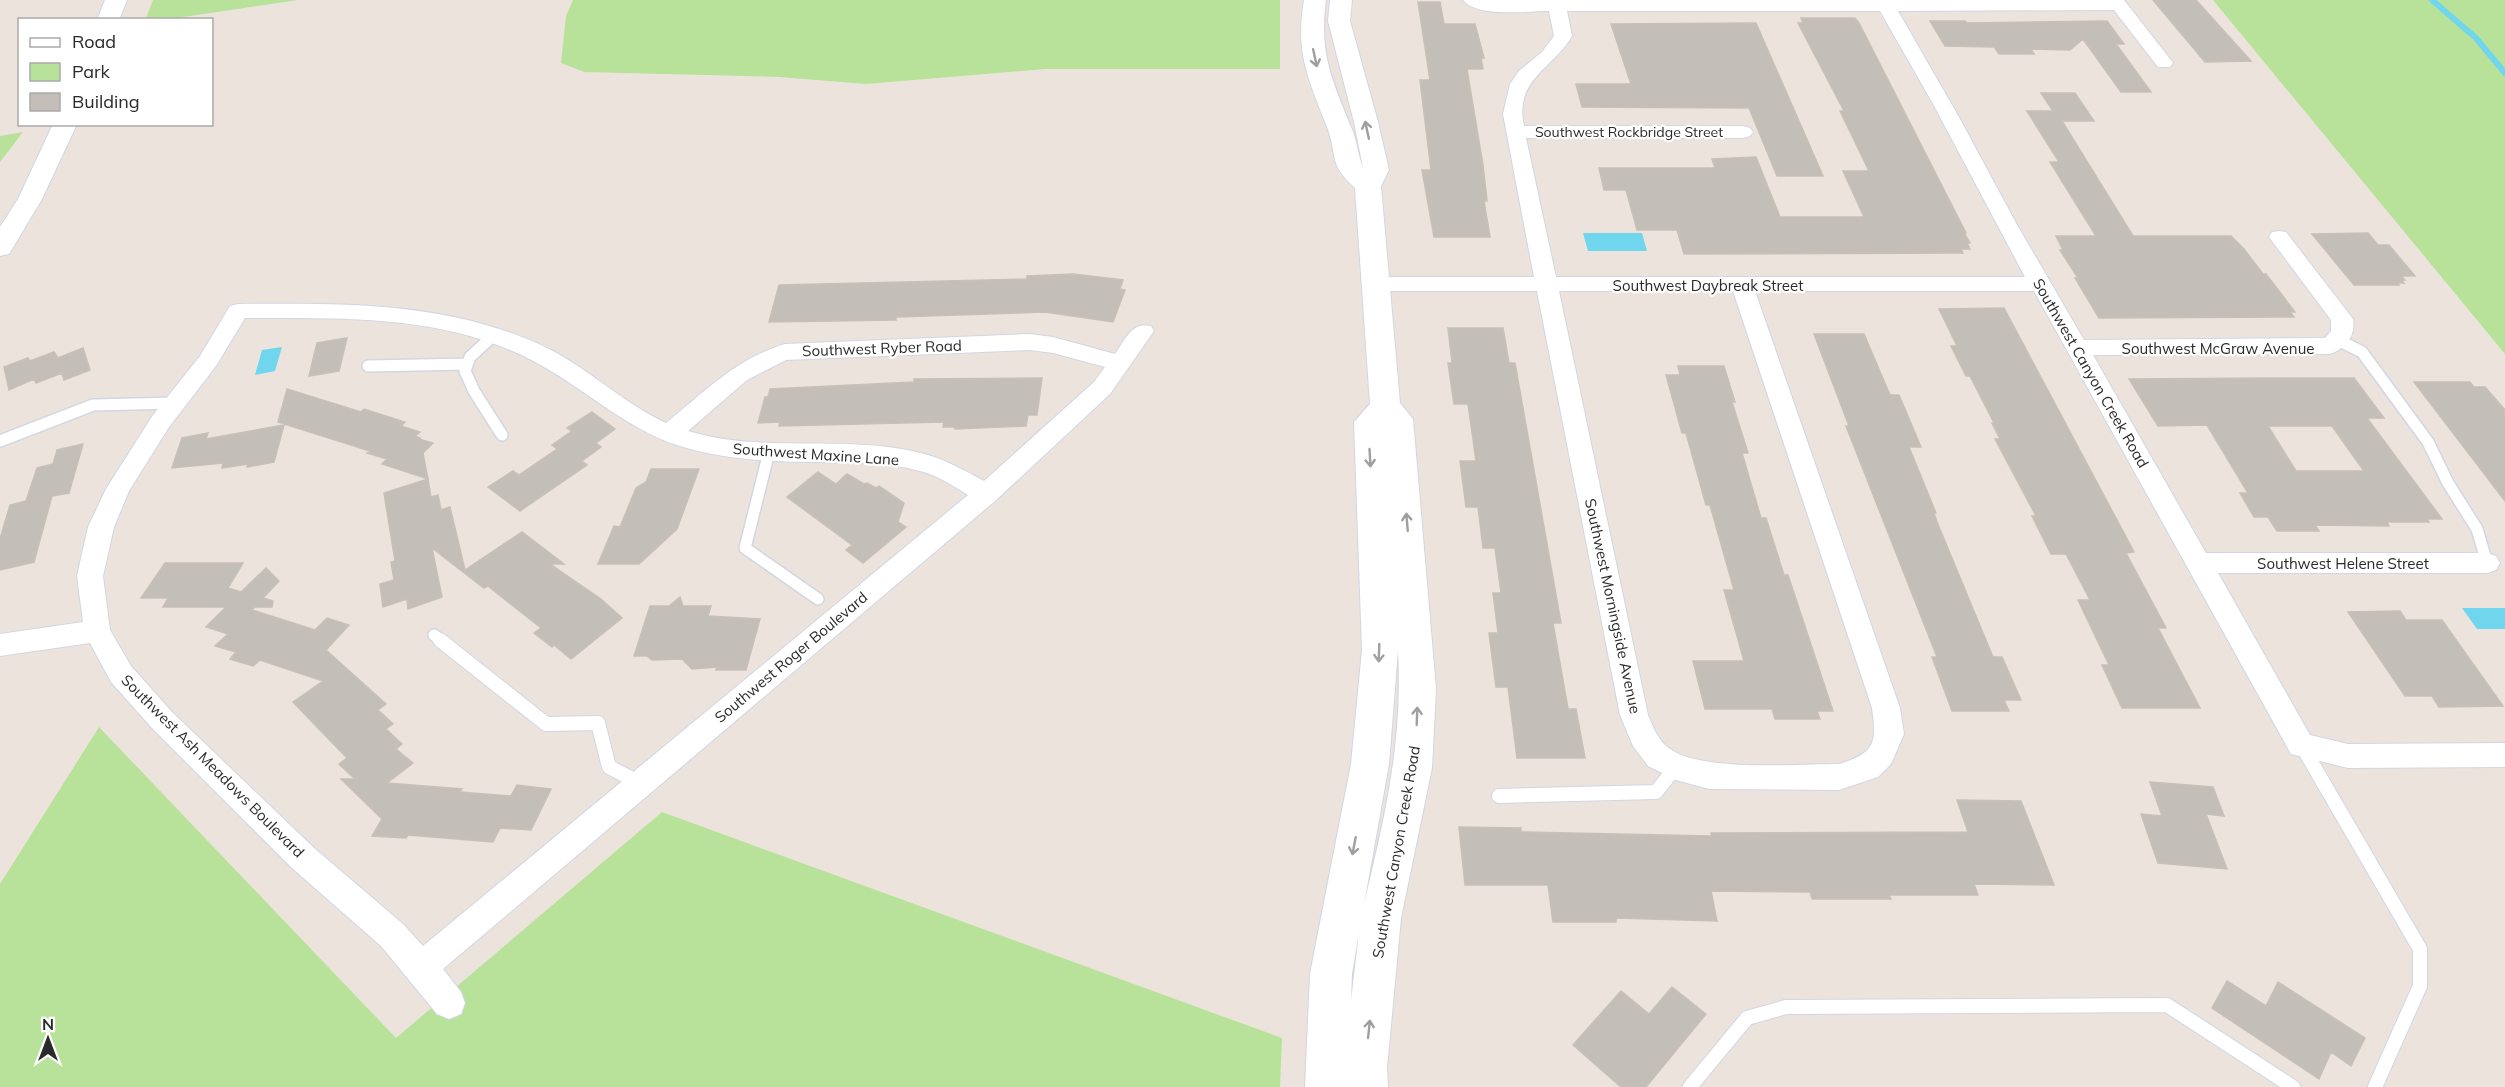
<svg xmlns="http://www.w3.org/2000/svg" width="2505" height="1087" viewBox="0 0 2505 1087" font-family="Mulish,sans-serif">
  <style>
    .green { fill: #b8e299 }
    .water { fill: #70d6ed }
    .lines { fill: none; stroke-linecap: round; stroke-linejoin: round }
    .stream { stroke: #70d6ed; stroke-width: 6 }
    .building { fill: #c4beb9; stroke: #c7c0b6; stroke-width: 1.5; fill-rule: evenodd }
    .service-far1-casing { stroke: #d1d6e3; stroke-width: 14 }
    .service-casing { stroke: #d1d6e3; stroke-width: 16 }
    .minor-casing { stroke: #d1d6e3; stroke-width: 2 }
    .tertiary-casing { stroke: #d1d6e3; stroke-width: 2 }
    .secondary-casing { stroke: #d1d6e3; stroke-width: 2 }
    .service-far1 { stroke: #fff; stroke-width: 11 }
    .service { stroke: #fff; stroke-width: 14 }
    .minor { fill: #fff; fill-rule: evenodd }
    .tertiary { fill: #fff; fill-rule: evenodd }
    .secondary { fill: #fff; fill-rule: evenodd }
    .oneway { stroke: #9f9f9f }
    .labels { text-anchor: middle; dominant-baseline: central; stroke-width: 4.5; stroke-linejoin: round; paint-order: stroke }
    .far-street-label { font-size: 14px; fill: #2a2a2a; stroke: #fff }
    .street-label { font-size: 15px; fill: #2a2a2a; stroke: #fff }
  </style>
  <rect width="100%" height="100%" fill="#ece4dc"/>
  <!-- green -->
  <path class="green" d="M153,0H298L170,19L146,18Z
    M573,0H1280V69H1045L866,84L779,77L584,72L561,63L566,16Z
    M2213,0H2505V354Z
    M23,132L0,162V136Z
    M99,727L396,1038L662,812L1282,1038L1280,1087H0V884Z"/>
  <!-- water -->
  <path class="water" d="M1583,233H1642L1647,251H1588Z
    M282,347L275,371L255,375L262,350Z
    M2462,608H2505V629H2477Z"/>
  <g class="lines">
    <!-- stream -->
    <path class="stream" d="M2432,0L2476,38L2505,73"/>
  </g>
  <!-- building -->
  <path class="building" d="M2153,0H2196L2251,61L2205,62Z
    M1418,2H1440L1444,24H1475L1484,58H1481L1483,69H1467L1483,165L1487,201H1484L1490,237H1434L1422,170H1431L1420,80H1430Z
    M1801,18H1855L1859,23L1966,233H1964L1970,243H1967L1970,249H1961L1963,253L1684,254L1677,230H1637L1626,190H1604L1599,168H1715L1712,159L1756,157L1780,217H1864L1843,171H1869L1840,111H1844L1798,23H1803Z
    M1930,21H1965L1967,23L2107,21L2124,44H2116L2151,92H2121L2083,39L2070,50L2031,49L2034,54H1999L1994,47L1945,46Z
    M1756,23L1823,176H1777L1749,108L1582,107L1576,84H1631L1611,24Z
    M2041,93H2075L2094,121H2062L2133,236H2231L2244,249L2263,274H2266L2295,312H2290L2294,317L2099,318L2075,278H2078L2060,250H2063L2056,236H2096L2050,162H2059L2027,111H2053Z
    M2368,233L2378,245H2389L2415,276H2401L2405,280H2402L2404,283H2398L2399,285H2354L2312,234Z
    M1073,274L1123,280L1120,289L1125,290L1113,322L1045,312L896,317V320L769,322L779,285L1027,279V276Z
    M2004,308L2134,552L2126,553L2166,628H2158L2200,708H2122L2102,665H2109L2078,600H2090L2066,554H2051L2032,516H2036L1995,439H2000L1992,423H1994L1970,376H1966L1951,346H1957L1939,309Z
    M1448,328H1503L1509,363H1515L1561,623H1553L1568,709H1576L1585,758H1517L1508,687H1496L1489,633H1498L1493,593H1501L1495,548H1483L1478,507H1466L1460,461H1476L1468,404H1454L1448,363H1452Z
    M1814,334H1864L1890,395H1899L1921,447H1909L1936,513H1934L1937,522L1993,657H2002L2021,700H2004L2009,711H1952L1932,657H1937L1846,426H1849Z
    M347,338L339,371L309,376L317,343Z
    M83,348L90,370L64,380L62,373L36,383L34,379L9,390L4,367L28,358L30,361L54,352L58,358Z
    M1678,366H1724L1735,402H1732L1748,453H1742L1761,518H1766L1784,575H1788L1833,711H1817L1820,719H1775L1772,709H1705L1693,661H1744L1724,590H1734L1710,505H1706L1686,433H1682L1666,375H1680Z
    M1042,378L1037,415H1028L1026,426L955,429V427H943L944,422L779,426L780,422L758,423L765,397H768L770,389L914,382V379Z
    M2267,378H2354L2384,418H2367L2442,519H2427L2429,522H2387L2389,526L2315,525L2319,531H2277L2268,517H2254L2240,493H2248L2207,425L2158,426L2129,379ZM2268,426H2332L2364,471H2296Z
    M2414,382H2470L2474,387H2485L2505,410V501Z
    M287,389L361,412L364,409L405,422L401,426L420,432L415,436L420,438L419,439L433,443L423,453L428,479L382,464L387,459L367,453L370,451L278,422Z
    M592,412L615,429L596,443L601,447L582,461L587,465L520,511L488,487L513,471L519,475L557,449L552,445L572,431L567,428Z
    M284,425L274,462L247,467L248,464L222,468L223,463L172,468L182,438L208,433L206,439Z
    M83,444L69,493L52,496L34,562L0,570V539L10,505L26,501L37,468L53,464L57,450Z
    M651,469H699L677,529L639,564H598L614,526L620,527L636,488L646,482Z
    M818,472L836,484L847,474L864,484L867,483L876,488L879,486L904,503L898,522L906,527L863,563L846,550L852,545L787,497Z
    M428,479L431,497L438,495L441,510L450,507L465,570L522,532L564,564H550L601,599L622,618L571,659L554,645L552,647L534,633L541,628L488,586L484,588L432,548L442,597L408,609L407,599L383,607L380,584L394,580L391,562L395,561L384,493Z
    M165,563H243L228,588L241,592L266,568L279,581L263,598L273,601L272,607H255L252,610L315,630L327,618L349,625L326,650L386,704L378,710L393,724L386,729L402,744L396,749L413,763L387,783L462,789L460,792L511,796L517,785L551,789L531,830L500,828L493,842L408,835L406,838L372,836L382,819L341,779H355L339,764L347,758L293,702L323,681L260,660L253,666L230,659L236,652L215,646L228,634L206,627L226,607H163L168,598H141Z
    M680,597L683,606H711L708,616L760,619L746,670H716L717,667L692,669L682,659L652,660L647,656H634L650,606H669Z
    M2400,611L2406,620H2442L2503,706L2439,707L2432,696H2405L2348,612Z
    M2150,782L2213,787L2224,816L2206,814L2227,869L2158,863L2141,814L2162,816Z
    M1957,800L2021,801L2054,885L1974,884L1978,895H1889L1891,899H1812L1810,892L1711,891L1717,921L1616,918V922H1553L1548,885H1465L1459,827L1521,828V832L1712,836L1711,833L1968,832Z
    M2227,981L2266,1006L2278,982L2365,1038L2351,1066L2331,1052L2319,1079L2212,1008Z
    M1672,987L1706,1014L1646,1087H1621L1573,1045L1621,991L1649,1014Z"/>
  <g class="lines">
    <defs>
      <path id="service-far1" d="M495,334L470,357L465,371L474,391L502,435
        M2338,340L2362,352L2428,442L2448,483L2477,529L2487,563
        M368,366L467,364
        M0,441L93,405L175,403
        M769,452L745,548L818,599
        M434,635L442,641"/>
      <path id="service" d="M440,640L546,724L598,723L609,767L640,783
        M2302,746L2420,949V986L2375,1087
        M1499,796L1656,792L1676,767
        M1690,1087L1747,1018L1786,1007L2167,1005L2293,1087"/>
      <path id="minor" d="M1463,0H2124L2170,59L2173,63L2170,67H2158L2114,10L1898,11L1960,119L2016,223L2084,340L2325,338L2331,331V320L2269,237L2272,232L2279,231L2286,232L2353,319C2356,335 2346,349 2330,354L2093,355L2206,553H2487L2496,556L2500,563L2496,570L2487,573H2218L2310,735L2348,744L2505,743V767L2348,768L2291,754L2034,291H1755L1900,708L1904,734L1891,764L1878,777L1839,790L1709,789L1676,780L1648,766L1633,746L1620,715L1537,291H1376L1368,289L1365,284L1368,279L1376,277H1534L1503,114L1510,84L1519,71L1542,52L1554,36L1549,11C1528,11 1477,18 1463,0ZM1567,11H1880L1932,102L2025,277H1556L1526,138H1743L1750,136L1753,132L1750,128L1743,126H1524C1514,79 1552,70 1572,36ZM1559,291H1733L1872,708C1877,743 1875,753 1839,764C1797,764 1703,772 1670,749C1659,742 1653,727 1648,715Z
        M238,304C345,303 453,301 551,350C591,371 625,404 666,423C704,392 737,358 785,344L1030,334L1053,337L1115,354C1125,340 1132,321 1151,326L1154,331L1110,394L995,501L443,969L461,992L465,1003L461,1014L449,1019L437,1014L381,946L292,868L152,728L111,682L90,643L0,656V634L83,622L77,576L88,527L106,489L153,415L200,356L230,306ZM245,318C343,318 448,314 537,363C589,391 631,434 690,449C733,460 776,462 820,462C853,463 888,462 920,471C937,475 953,486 968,495L423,946L403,924L314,848L172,712L131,666L110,630L103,576L114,527L129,491L169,427L216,366ZM1030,350L1053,353L1105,367L1094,382L984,481C964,470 944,459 921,453C845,434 764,454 688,431L747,380L786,360Z"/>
      <path id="tertiary" d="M105,0H127L119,20H97Z
        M53,124H77L42,199L9,254L0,256V227L18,199Z"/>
      <path id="secondary" d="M1304,0H1326C1319,54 1332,79 1351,127C1357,140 1358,155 1363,168L1354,122L1328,21L1330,0H1352L1350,21L1378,122L1389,170L1381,186L1400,403L1413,419L1436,689L1432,768L1401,918L1387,1068L1388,1087H1305L1310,974L1351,764L1362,650L1354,422L1370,404L1355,188C1328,164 1338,157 1327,127C1308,78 1295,53 1304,0ZM1398,650C1403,742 1385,816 1364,904L1389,764ZM1359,932L1351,1001L1352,974Z"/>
    </defs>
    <!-- service-far1 casing -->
    <use href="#service-far1" class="service-far1-casing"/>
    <!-- service casing -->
    <use href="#service" class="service-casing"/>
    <!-- minor casing -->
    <use href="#minor" class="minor-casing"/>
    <!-- tertiary casing -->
    <use href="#tertiary" class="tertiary-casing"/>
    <!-- secondary casing -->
    <use href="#secondary" class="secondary-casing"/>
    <!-- service-far1 -->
    <use href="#service-far1" class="service-far1"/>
    <!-- service -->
    <use href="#service" class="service"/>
    <!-- minor -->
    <use href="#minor" class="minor"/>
    <!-- tertiary -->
    <use href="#tertiary" class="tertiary"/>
    <!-- secondary -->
    <use href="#secondary" class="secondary"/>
  </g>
  <!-- one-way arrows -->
  <defs><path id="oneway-shaft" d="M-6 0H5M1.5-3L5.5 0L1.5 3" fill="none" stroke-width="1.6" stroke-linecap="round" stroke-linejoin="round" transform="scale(1.5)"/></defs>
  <g class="oneway">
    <use href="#oneway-shaft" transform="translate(1315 58) rotate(78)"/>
    <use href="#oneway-shaft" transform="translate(1367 130) rotate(-102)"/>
    <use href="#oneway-shaft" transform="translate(1370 458) rotate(87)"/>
    <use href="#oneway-shaft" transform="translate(1407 522) rotate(-95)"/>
    <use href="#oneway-shaft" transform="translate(1379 653) rotate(92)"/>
    <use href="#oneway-shaft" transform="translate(1417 716) rotate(-88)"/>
    <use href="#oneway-shaft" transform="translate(1354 846) rotate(101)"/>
    <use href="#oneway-shaft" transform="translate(1369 1029) rotate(-84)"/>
  </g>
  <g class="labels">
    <!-- far-street labels -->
    <g class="far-street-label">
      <text x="1629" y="132">Southwest Rockbridge Street</text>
    </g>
    <!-- street labels -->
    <g class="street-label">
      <text x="1708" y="285">Southwest Daybreak Street</text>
      <text transform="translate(882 348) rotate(-2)">Southwest Ryber Road</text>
      <text x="2218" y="348">Southwest McGraw Avenue</text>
      <text transform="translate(2091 373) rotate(60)">Southwest Canyon Creek Road</text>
      <text transform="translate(816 454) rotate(4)">Southwest Maxine Lane</text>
      <text x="2343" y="563">Southwest Helene Street</text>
      <text transform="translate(1613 606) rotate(78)">Southwest Morningside Avenue</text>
      <text transform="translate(791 657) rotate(-40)">Southwest Roger Boulevard</text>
      <text transform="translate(213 766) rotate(45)">Southwest Ash Meadows Boulevard</text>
      <text transform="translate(1396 852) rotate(-80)">Southwest Canyon Creek Road</text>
    </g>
  </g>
  <!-- legend -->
  <rect x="18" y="18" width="195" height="108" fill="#ffffff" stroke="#aaaaaa" stroke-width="1.5"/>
  <rect x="30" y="38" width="30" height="9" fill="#ffffff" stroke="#aaaaaa" stroke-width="1.5"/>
  <text x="72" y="48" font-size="18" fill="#2a2a2a">Road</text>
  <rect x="30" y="63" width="30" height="18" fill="#b8e299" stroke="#aaaaaa" stroke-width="1.5"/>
  <text x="72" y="78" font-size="18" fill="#2a2a2a">Park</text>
  <rect x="30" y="93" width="30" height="18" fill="#c4beb9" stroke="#aaaaaa" stroke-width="1.5"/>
  <text x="72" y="108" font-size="18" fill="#2a2a2a">Building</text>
  <!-- north arrow -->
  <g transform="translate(48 1039)" stroke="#ffffff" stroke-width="4.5" paint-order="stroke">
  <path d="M0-4.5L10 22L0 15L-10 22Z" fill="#2a2a2a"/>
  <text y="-9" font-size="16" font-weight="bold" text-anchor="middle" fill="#2a2a2a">N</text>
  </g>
</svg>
